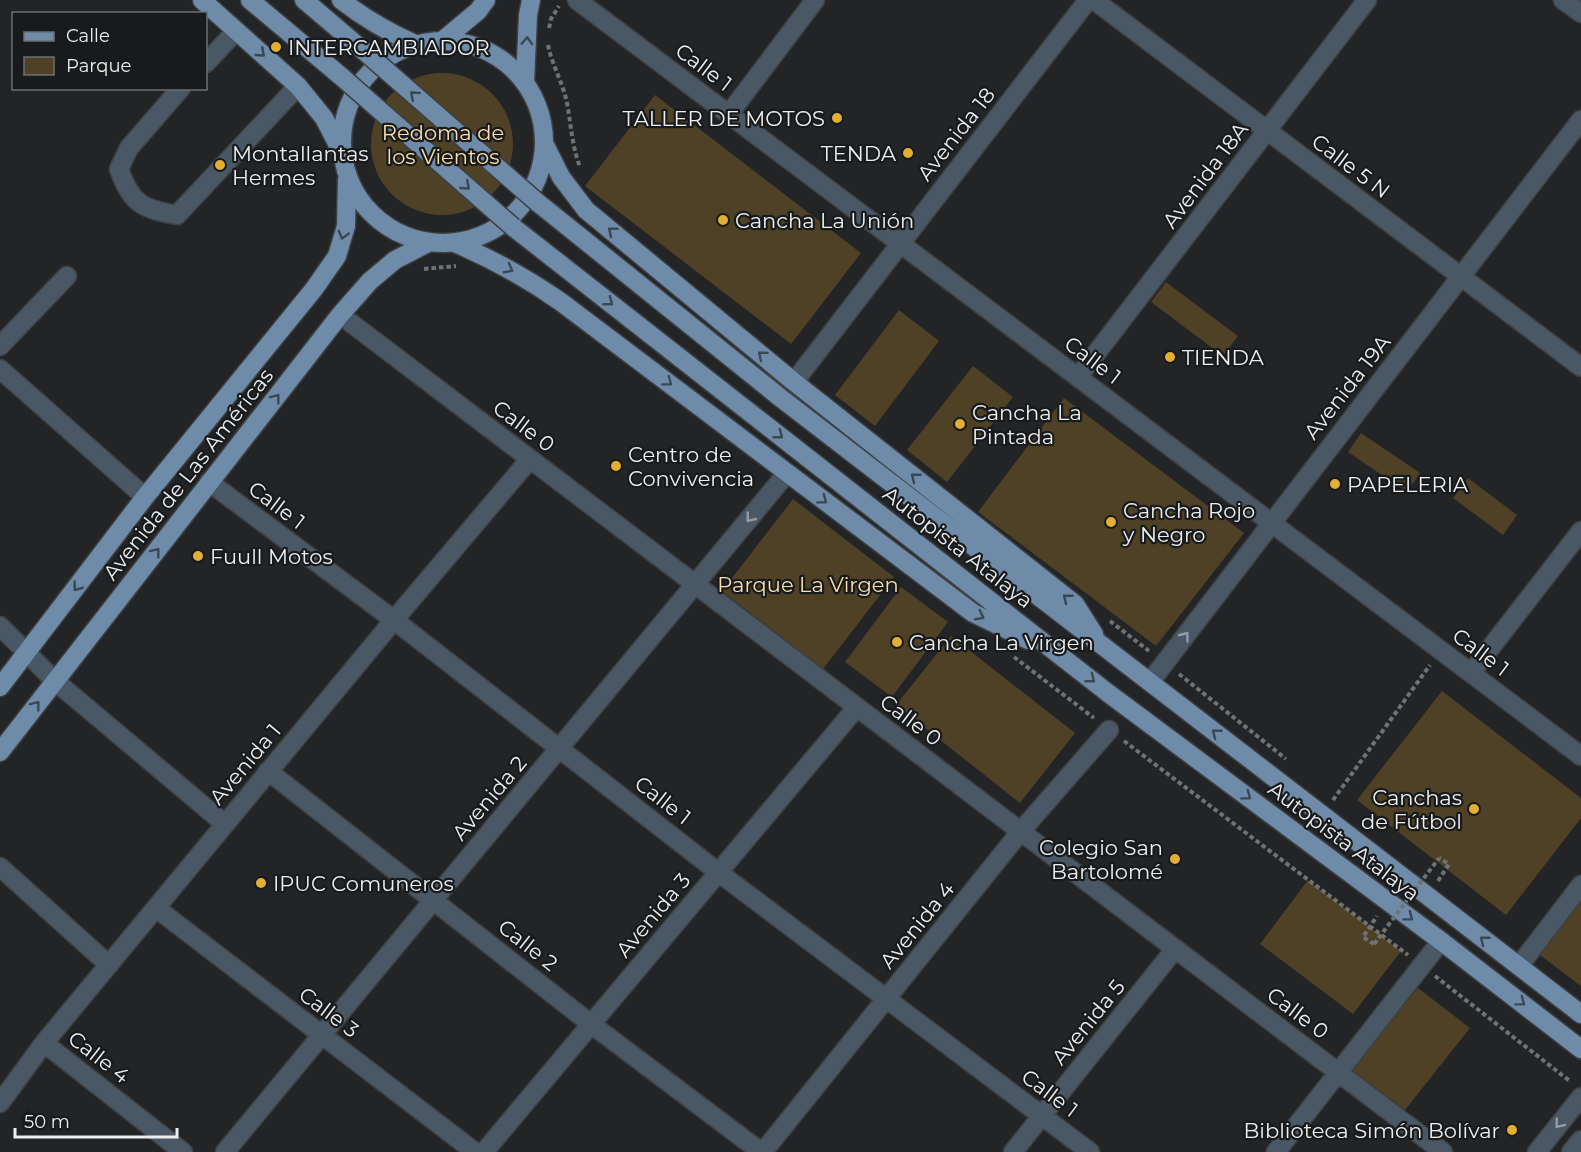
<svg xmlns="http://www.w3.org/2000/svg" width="1581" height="1152" viewBox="0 0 1581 1152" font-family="Montserrat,sans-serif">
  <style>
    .green { fill: #4e4126 }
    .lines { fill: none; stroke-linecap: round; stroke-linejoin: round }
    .minor-casing { stroke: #3e4042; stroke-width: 21 }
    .major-casing { stroke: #3e4042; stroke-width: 21 }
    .path { stroke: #717274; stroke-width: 4; stroke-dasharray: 4.5 3; stroke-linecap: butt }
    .minor { stroke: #4a5866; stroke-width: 18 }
    .major { stroke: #6e8ca9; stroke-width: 18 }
    .major-bridge-casing { stroke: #3e4042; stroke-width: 21; stroke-linecap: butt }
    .path-bridge { stroke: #717274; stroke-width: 4; stroke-dasharray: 4.5 3; stroke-linecap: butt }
    .major-bridge { stroke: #6e8ca9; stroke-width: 18 }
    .oneway { stroke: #3a4854 }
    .oneway2 { stroke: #939ca4 }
    .poi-dot { fill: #e2af34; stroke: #181a1c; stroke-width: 2 }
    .labels { text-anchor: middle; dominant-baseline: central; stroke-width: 4.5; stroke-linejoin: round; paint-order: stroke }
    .poi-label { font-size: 21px; fill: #edeeef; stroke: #181a1c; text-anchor: start }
    .street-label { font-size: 21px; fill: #edeeef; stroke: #181a1c }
    .park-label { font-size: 21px; fill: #fadfa9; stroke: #181a1c }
  </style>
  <rect width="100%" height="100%" fill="#222426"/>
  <!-- green -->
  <path class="green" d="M371 144a71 71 0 1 1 142 0a71 71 0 1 1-142 0Z
    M655,95L861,253L791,344L585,186Z
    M1166,282L1238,336L1223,356L1151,302Z
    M899,310L939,341L875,426L835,395Z
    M973,366L1013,397L947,482L907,450Z
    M1064,398L1244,533L1156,646L978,512Z
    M1361,433L1420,473L1407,492L1348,452Z
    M1468,478L1517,515L1503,535L1453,498Z
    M793,499L894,577L823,669L722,591Z
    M901,587L948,622L892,697L845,662Z
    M951,636L1075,733L1020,803L896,705Z
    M1442,691L1581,798V818L1506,915L1357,800Z
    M1308,880L1401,951L1353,1014L1260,944Z
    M1581,889V986L1532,949Z
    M1418,988L1470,1028L1405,1110L1350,1069Z"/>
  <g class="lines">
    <defs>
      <path id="minor" d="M577,0L1581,756
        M1094,0L1581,367
        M1563,0L1581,13
        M206,63L236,31
        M181,88L129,148L119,169C131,204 143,209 177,215L298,86
        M729,114L815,0
        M351,323L1443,1152
        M0,346L67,276
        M0,369L145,497
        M1078,377L1367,0
        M794,382L1088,0
        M209,482L394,620L718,872L1090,1152
        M0,626L55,681L225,824
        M1471,673L1581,531
        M1150,682L1581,120
        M268,771L591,1024L761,1152
        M0,867L109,965
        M156,908L475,1152
        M1519,966L1581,885
        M44,1043L183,1152
        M0,1103L44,1043L394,620L530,459
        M225,1152L787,473
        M484,1152L857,707
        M763,1152L1021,831L1109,730
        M1013,1152L1175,949
        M1276,1152L1441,941
        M1537,1152L1581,1097
        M1571,1152L1581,1140"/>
      <path id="major" d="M202,0L298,86L324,118L340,149
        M250,0L343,78
        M304,0L364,51
        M341,0C365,19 388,32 415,44
        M342 142a101 101 0 1 1 202 0a101 101 0 1 1-202 0Z
        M442,41L478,11L486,0
        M525,82L528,15L531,0
        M545,145L561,177L586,210L794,382L1075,604L1094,634
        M537,202L782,399L1581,1014
        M513,227L1108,693L1441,941L1581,1049
        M457,244C494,260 528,279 561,302L973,613L1028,640
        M0,687L145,497L314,289L337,256L346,226L347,179
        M0,752L340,315L370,281L395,260L428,243"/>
    </defs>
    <!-- minor casing -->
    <use href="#minor" class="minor-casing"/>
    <!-- major casing -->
    <use href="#major" class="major-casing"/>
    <!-- path -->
    <path class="path" d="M549,28L551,19L559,6
      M548,45C552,65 563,83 567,103C571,125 572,146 580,167
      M424,269L456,266
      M1110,621L1149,651
      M1014,657L1094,718
      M1179,674L1286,759
      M1124,741L1408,955
      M1333,800L1430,665
      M1438,881L1449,864L1439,858
      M1374,944L1363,937L1377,916
      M1435,976L1571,1082"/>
    <!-- minor -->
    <use href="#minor" class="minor"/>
    <!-- major -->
    <use href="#major" class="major"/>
    <defs>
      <path id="major-bridge" d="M364,51L537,202
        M343,78L513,227"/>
    </defs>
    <!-- major-bridge casing -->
    <use href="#major-bridge" class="major-bridge-casing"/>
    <!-- path-bridge -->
    <path class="path-bridge" d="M1374,944L1439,858"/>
    <!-- major-bridge -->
    <use href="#major-bridge" class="major-bridge"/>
  </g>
  <!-- one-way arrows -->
  <defs><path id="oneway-chevron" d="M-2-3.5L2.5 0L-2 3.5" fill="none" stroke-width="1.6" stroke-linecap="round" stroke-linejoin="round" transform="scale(1.5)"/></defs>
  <g class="oneway">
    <use href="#oneway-chevron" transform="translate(527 41) rotate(-87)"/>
    <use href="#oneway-chevron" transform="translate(261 53) rotate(41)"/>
    <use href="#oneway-chevron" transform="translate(414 95) rotate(-139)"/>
    <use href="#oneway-chevron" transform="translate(466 186) rotate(41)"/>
    <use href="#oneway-chevron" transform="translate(612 231) rotate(-141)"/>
    <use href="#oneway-chevron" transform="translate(343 235) rotate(106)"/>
    <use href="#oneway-chevron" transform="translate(509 269) rotate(28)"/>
    <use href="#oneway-chevron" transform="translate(609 302) rotate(38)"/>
    <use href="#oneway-chevron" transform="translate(762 355) rotate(-140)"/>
    <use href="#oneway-chevron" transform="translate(668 382) rotate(37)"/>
    <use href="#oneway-chevron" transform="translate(276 398) rotate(-52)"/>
    <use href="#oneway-chevron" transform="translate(779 435) rotate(38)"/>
    <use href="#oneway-chevron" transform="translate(915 477) rotate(-141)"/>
    <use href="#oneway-chevron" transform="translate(823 500) rotate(37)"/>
    <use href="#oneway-chevron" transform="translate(156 552) rotate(-52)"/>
    <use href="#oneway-chevron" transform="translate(77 587) rotate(127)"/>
    <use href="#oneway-chevron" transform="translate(1067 598) rotate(-141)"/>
    <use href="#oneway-chevron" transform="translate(980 616) rotate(27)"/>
    <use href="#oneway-chevron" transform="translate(1091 679) rotate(38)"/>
    <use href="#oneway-chevron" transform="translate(36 705) rotate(-52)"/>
    <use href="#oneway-chevron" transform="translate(1216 733) rotate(-142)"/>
    <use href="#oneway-chevron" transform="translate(1247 796) rotate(37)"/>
    <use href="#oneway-chevron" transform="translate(1409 917) rotate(37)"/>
    <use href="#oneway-chevron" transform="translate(1484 940) rotate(-142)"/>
    <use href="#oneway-chevron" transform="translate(1521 1002) rotate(37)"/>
  </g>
  <g class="oneway2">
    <use href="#oneway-chevron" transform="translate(750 518) rotate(129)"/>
    <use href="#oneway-chevron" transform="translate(1185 636) rotate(-53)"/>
    <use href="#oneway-chevron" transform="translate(1559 1124) rotate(129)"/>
  </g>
  <!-- markers -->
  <g class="poi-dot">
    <circle cx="276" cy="47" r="6"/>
    <circle cx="837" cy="118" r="6"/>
    <circle cx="908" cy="153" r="6"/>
    <circle cx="220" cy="165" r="6"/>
    <circle cx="723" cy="220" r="6"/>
    <circle cx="1170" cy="357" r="6"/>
    <circle cx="960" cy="424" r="6"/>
    <circle cx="616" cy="466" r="6"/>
    <circle cx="1335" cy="484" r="6"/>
    <circle cx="1111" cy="522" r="6"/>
    <circle cx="198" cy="556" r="6"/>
    <circle cx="897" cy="642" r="6"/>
    <circle cx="1474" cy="809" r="6"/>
    <circle cx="1175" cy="859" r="6"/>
    <circle cx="261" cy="883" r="6"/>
    <circle cx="1512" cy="1130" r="6"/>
  </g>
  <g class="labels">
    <!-- poi labels -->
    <g class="poi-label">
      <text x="288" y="47">INTERCAMBIADOR</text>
      <text x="825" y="118" text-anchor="end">TALLER DE MOTOS</text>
      <text x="232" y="153">Montallantas<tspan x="232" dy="24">Hermes</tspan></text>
      <text x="896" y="153" text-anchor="end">TENDA</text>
      <text x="735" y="220">Cancha La Unión</text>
      <text x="1182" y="357">TIENDA</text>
      <text x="972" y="412">Cancha La<tspan x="972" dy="24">Pintada</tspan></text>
      <text x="628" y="454">Centro de<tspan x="628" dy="24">Convivencia</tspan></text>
      <text x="1347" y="484">PAPELERIA</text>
      <text x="1123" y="510">Cancha Rojo<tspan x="1123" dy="24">y Negro</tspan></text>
      <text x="210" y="556">Fuull Motos</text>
      <text x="909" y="642">Cancha La Virgen</text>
      <text x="1462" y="797" text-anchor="end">Canchas<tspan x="1462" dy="24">de Fútbol</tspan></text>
      <text x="1163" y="847" text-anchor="end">Colegio San<tspan x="1163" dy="24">Bartolomé</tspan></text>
      <text x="273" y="883">IPUC Comuneros</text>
      <text x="1500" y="1130" text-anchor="end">Biblioteca Simón Bolívar</text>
    </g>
    <!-- street labels -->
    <g class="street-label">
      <text transform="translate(704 67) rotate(37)">Calle 1</text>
      <text transform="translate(956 134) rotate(-52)">Avenida 18</text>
      <text transform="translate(1351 166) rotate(37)">Calle 5 N</text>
      <text transform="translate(1205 175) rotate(-53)">Avenida 18A</text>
      <text transform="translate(1093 360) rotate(37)">Calle 1</text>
      <text transform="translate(1347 387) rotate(-52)">Avenida 19A</text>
      <text transform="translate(524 426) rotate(37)">Calle 0</text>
      <text transform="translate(188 474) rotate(-52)">Avenida de Las Américas</text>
      <text transform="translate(277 505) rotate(37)">Calle 1</text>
      <text transform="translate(958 547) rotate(38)">Autopista Atalaya</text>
      <text transform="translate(1481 652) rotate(37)">Calle 1</text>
      <text transform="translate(911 720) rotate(37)">Calle 0</text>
      <text transform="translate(245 764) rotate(-50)">Avenida 1</text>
      <text transform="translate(489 798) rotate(-50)">Avenida 2</text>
      <text transform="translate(663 800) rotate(38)">Calle 1</text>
      <text transform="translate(1344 841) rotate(37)">Autopista Atalaya</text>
      <text transform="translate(653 915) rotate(-50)">Avenida 3</text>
      <text transform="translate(917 925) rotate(-51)">Avenida 4</text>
      <text transform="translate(528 945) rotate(38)">Calle 2</text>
      <text transform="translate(329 1012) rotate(37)">Calle 3</text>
      <text transform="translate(1298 1013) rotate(37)">Calle 0</text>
      <text transform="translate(1088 1022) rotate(-51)">Avenida 5</text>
      <text transform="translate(99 1057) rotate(38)">Calle 4</text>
      <text transform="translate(1050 1093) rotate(37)">Calle 1</text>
    </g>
    <!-- park labels -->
    <g class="park-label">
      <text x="443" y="132">Redoma de<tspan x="443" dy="24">los Vientos</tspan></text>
      <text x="808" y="584">Parque La Virgen</text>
    </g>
  </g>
  <!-- legend -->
  <rect x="12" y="12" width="195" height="78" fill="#181a1c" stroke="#6d6f70" stroke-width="1.5"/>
  <rect x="24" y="32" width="30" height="9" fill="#6e8ca9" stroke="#6d6f70" stroke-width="1.5"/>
  <text x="66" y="42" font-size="18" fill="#edeeef">Calle</text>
  <rect x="24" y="57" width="30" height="18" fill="#4e4126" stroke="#6d6f70" stroke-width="1.5"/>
  <text x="66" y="72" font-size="18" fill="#edeeef">Parque</text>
  <!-- scale -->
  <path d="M15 1128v9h162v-9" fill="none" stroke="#edeeef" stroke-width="3"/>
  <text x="24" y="1128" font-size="18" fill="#edeeef" stroke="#181a1c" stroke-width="4.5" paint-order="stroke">50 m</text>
</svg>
